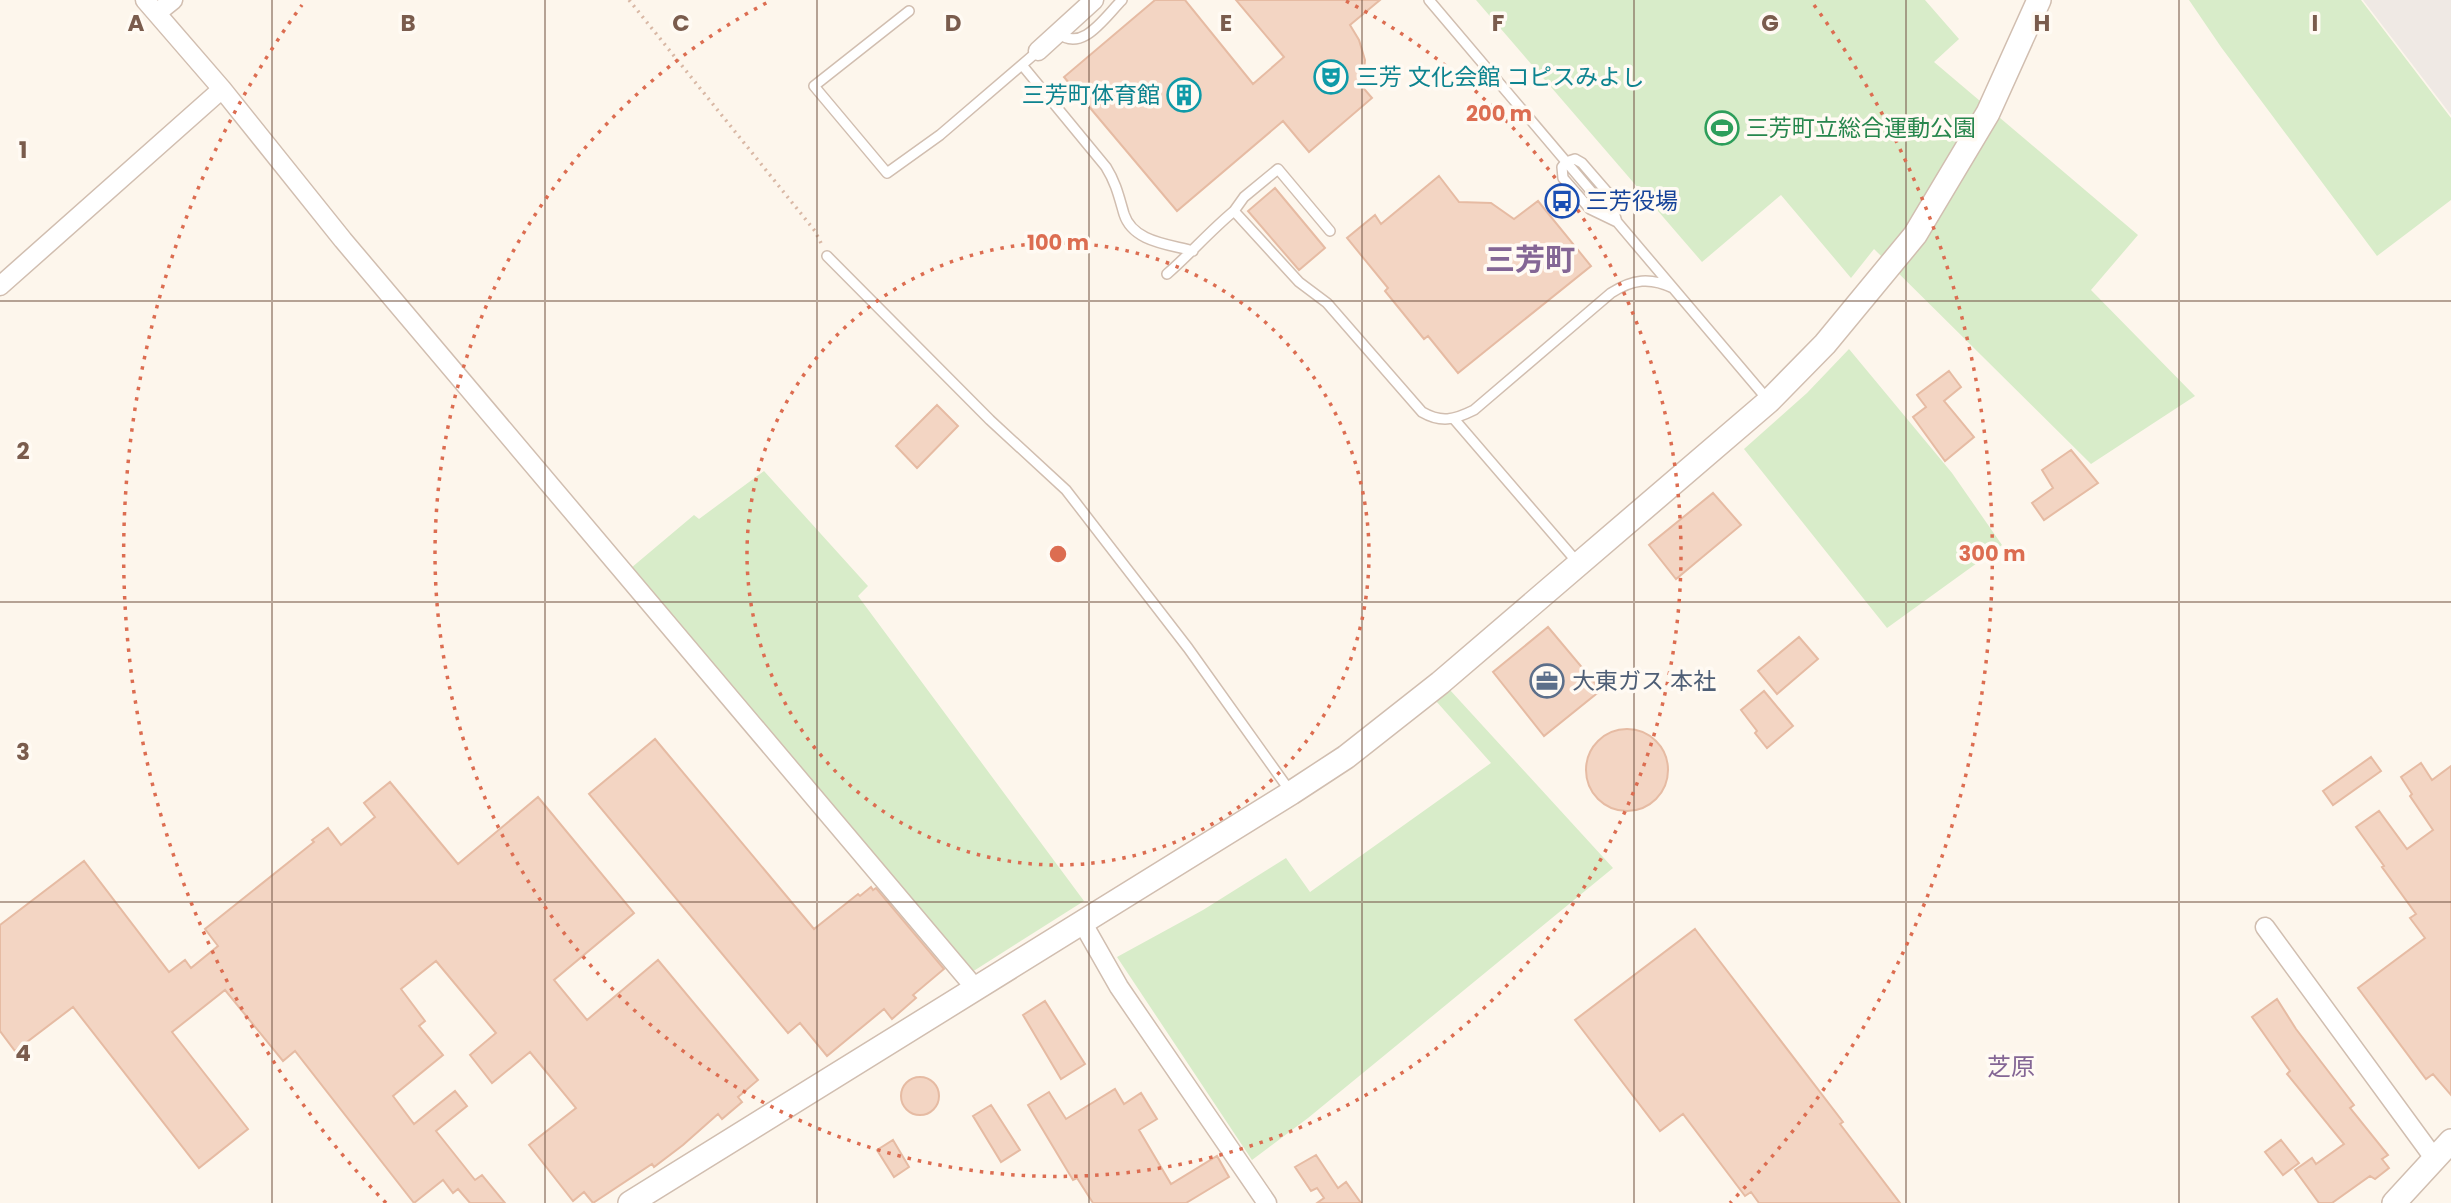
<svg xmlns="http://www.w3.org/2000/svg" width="2451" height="1203" viewBox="0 0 2451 1203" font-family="Poppins,'Noto Sans JP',sans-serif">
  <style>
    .industrial { fill: #efe9e4 }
    .green { fill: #d8ecc9 }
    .building { fill: #f3d5c3; stroke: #e6bba3; stroke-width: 2 }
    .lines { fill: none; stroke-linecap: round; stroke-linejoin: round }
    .service-casing { stroke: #d1beb0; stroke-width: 12 }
    .minor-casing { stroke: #d1beb0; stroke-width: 21 }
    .tertiary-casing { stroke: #d1beb0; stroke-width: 26 }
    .path { stroke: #d9b8a5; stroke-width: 3.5; stroke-dasharray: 2 5; stroke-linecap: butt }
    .service { stroke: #fff; stroke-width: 9 }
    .minor { stroke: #fff; stroke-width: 18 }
    .tertiary { stroke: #fff; stroke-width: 23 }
    .grid { fill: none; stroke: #7a5c4d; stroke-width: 2; stroke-opacity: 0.55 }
    .ring { fill: none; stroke: #dc6d51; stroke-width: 3.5; stroke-dasharray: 3.5 7 }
    .labels { text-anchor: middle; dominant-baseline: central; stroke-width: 7; stroke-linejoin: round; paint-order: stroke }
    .culture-label { font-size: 23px; fill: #0d838f; stroke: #fffaf3; text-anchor: start }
    .leisure-label { font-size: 23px; fill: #27864d; stroke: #fffaf3; text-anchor: start }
    .transit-label { font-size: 23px; fill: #164399; stroke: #fffaf3; text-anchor: start }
    .service-label { font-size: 23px; fill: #4e5e75; stroke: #fffaf3; text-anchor: start }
    .neighbourhood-label { font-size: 24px; fill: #846695; stroke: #fffaf3 }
    .district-label { font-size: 30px; font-weight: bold; fill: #846695; stroke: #fffaf3 }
    .grid-label { font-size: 23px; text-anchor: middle; font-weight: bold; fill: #7a5c4d; stroke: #fffaf3; stroke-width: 7; stroke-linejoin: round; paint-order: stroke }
    .centre { fill: #dc6d51; stroke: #fffaf3; stroke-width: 3.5 }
    .ring-label { font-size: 21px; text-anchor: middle; font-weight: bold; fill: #dc6d51; stroke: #fffaf3; stroke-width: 7; stroke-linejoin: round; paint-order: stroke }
  </style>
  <rect width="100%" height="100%" fill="#fdf6ec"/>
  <!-- industrial -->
  <path class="industrial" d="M2363,0H2451V115Z"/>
  <!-- green -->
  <path class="green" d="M1476,0H1925L1959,39L1934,62L2138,235L2091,290L2195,396L2091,464L1874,249L1851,278L1781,195L1702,262Z
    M2189,0H2361L2451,118V200L2377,256L2221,47Z
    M1849,349L1952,473L2002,545L1887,628L1744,449L1807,393Z
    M764,471L868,586L858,596L1084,901L972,972L631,568L694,515L699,519Z
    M1450,690L1613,868L1308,1118L1252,1160L1117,957L1203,910L1286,858L1310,892L1491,763L1436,701Z"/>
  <!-- building -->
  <path class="building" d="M1155,0H1185L1253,84L1284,57L1236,0H1380L1350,25L1359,40L1365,60L1364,71L1359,83L1372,98L1309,152L1283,121L1177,211L1064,77Z
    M1439,176L1459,202L1491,203L1514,219L1538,201L1591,266L1458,373L1428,336L1424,339L1385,291L1388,288L1347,238L1375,215L1381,224Z
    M1275,188L1325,248L1299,270L1248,211Z
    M1949,371L1961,387L1944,401L1974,437L1945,461L1913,417L1926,407L1917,395Z
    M937,405L958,426L917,468L896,446Z
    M2071,450L2098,483L2044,520L2032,503L2053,488L2042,470Z
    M1713,493L1741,525L1676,579L1649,545Z
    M1548,627L1601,690L1544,736L1493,672Z
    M1799,637L1818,659L1777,694L1758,671Z
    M1764,691L1793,726L1767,748L1755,733L1757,731L1741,710Z
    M1586 770a41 41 0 1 1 82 0a41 41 0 1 1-82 0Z
    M655,739L814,929L858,894L860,896L871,887L873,890L876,888L944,969L913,995L916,998L892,1019L884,1009L827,1056L800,1023L788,1033L589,794Z
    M2371,757L2381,771L2333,805L2323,791Z
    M2421,763L2432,780L2451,766V1095L2433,1074L2426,1079L2358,988L2425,938L2410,918L2416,914L2382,867L2384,866L2356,827L2379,811L2407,849L2433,830L2410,796L2412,794L2401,777Z
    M390,782L458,864L538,797L634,913L554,980L587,1020L658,960L758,1080L738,1097L742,1102L722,1119L718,1114L683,1145L654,1167L652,1164L593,1203L584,1192L573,1201L529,1145L576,1108L530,1052L492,1083L470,1055L496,1033L436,961L401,989L425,1021L419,1026L443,1055L393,1096L414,1124L455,1091L467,1106L436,1131L475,1180L482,1175L505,1203H470L458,1189L453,1193L443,1180L414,1203L295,1051L283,1061L225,990L172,1032L248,1129L199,1168L73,1007L15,1051L0,1031V925L84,861L169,972L185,960L191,968L218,946L205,929L314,842L312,840L328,828L341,845L375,817L364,803Z
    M1695,929L1843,1122L1840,1124L1900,1203H1759L1751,1192L1745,1196L1683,1114L1660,1131L1575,1020Z
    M2277,999L2296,1029L2354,1105L2350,1108L2388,1155L2382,1159L2389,1168L2375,1179L2370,1176L2332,1203H2319L2295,1170L2312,1158L2316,1164L2344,1144L2287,1074L2290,1071L2252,1017Z
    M1045,1001L1085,1064L1061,1079L1023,1015Z
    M901 1096a19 19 0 1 1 38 0a19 19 0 1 1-38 0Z
    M1115,1089L1124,1104L1141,1093L1157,1119L1139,1130L1171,1184L1217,1156L1229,1177L1186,1203H1093L1077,1178L1073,1180L1028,1105L1049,1092L1066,1119Z
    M991,1105L1020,1150L1001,1162L973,1116Z
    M893,1140L909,1167L894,1177L877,1150Z
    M2281,1140L2299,1163L2283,1175L2265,1152Z
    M1316,1155L1338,1188L1346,1182L1361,1203H1317L1324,1198L1317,1188L1311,1191L1295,1167Z"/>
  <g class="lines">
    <defs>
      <path id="service" d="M1429,0L1768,400
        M909,11L814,86L887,173L940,135L1038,51
        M1058,33C1082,53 1104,18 1122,0
        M1022,65L1106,167C1116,183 1119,197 1124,214C1133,242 1168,244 1193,251
        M1575,159L1582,163L1608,193L1617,222L1590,209L1563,178L1562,167L1566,162Z
        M1234,211L1244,197L1278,169L1330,231
        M827,256L990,420L1066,490L1188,648L1290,791
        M1167,274C1190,254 1210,231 1234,211L1299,282L1327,303L1422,412C1441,423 1454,420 1474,410L1611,293C1633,279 1650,277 1673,288
        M1454,419L1578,563"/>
      <path id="minor" d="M145,0L222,89L343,240L976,989
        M158,12L173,0
        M1038,51L1094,0
        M0,286L222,89
        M1082,922L1119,987L1267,1203
        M2265,927L2434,1158"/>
      <path id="tertiary" d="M630,1203L1291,793L1346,757L1440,683L1769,401L1825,344L1915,235L1988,113L2039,0
        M2394,1203L2451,1141"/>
    </defs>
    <!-- service casing -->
    <use href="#service" class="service-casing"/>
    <!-- minor casing -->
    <use href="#minor" class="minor-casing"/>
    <!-- tertiary casing -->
    <use href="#tertiary" class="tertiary-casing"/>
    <!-- path -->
    <path class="path" d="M629,0L815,231L822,245"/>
    <!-- service -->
    <use href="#service" class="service"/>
    <!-- minor -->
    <use href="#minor" class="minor"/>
    <!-- tertiary -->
    <use href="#tertiary" class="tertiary"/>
  </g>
  <!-- grid -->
  <path class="grid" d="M272,0V1203M545,0V1203M817,0V1203M1089,0V1203M1362,0V1203M1634,0V1203M1906,0V1203M2179,0V1203M0,301H2451M0,602H2451M0,902H2451"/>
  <!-- distance rings -->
  <g class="ring">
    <circle cx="1058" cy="554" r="311"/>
    <path d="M1346 1A623 623 0 1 1 770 1"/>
    <path d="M386 1203A934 934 0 0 1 302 5M1814 5A934 934 0 0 1 1730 1203"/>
  </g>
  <!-- icons -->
  <defs>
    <symbol id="theatre-ring" viewBox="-11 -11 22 22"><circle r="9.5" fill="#fffaf3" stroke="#0f9aa8" stroke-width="1.5"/><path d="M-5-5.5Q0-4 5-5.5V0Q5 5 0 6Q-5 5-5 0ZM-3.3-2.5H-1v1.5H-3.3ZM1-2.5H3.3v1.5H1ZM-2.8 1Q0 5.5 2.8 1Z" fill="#0f9aa8"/></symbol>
    <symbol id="building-ring" viewBox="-11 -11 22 22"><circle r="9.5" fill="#fffaf3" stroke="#0f9aa8" stroke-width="1.5"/><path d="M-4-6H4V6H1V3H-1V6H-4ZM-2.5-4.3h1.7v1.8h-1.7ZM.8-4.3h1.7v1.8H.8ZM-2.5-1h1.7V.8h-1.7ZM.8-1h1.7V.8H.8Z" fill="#0f9aa8"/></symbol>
    <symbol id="stadium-ring" viewBox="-11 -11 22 22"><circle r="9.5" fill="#fffaf3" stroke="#2e9e5b" stroke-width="1.5"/><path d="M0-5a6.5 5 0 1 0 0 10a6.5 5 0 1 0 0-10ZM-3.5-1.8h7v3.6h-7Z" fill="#2e9e5b"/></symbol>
    <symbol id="bus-ring" viewBox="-11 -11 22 22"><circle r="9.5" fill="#fffaf3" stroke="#1a4fb4" stroke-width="1.5"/><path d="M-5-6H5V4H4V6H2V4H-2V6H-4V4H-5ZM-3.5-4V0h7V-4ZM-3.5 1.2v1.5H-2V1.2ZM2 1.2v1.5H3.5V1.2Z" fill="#1a4fb4"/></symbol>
    <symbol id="office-ring" viewBox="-11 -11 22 22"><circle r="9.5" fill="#fffaf3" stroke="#5c6f8a" stroke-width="1.5"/><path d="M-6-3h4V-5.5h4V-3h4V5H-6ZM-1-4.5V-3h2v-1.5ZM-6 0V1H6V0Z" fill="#5c6f8a"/></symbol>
  </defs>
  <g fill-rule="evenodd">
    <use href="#theatre-ring" x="1312" y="58" width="38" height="38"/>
    <use href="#building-ring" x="1165" y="76" width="38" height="38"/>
    <use href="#stadium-ring" x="1703" y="109" width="38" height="38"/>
    <use href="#bus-ring" x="1543" y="182" width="38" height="38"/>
    <use href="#office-ring" x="1528" y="662" width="38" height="38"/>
  </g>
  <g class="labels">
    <!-- culture labels -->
    <g class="culture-label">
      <text x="1356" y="77">三芳 文化会館 コピスみよし</text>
      <text x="1160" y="95" text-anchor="end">三芳町体育館</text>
    </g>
    <!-- leisure labels -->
    <g class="leisure-label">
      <text x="1746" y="128">三芳町立総合運動公園</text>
    </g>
    <!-- transit labels -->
    <g class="transit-label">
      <text x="1586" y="201">三芳役場</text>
    </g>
    <!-- service labels -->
    <g class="service-label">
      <text x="1572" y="681">大東ガス 本社</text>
    </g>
    <!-- neighbourhood labels -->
    <g class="neighbourhood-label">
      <text x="2011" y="1066">芝原</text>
    </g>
    <!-- district labels -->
    <g class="district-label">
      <text x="1530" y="259">三芳町</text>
    </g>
  </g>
  <g class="grid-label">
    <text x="136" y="31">A</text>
    <text x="408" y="31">B</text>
    <text x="681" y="31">C</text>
    <text x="953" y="31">D</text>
    <text x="1226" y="31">E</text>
    <text x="1498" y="31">F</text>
    <text x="1770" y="31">G</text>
    <text x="2042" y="31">H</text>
    <text x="2315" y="31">I</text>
    <text x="23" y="158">1</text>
    <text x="23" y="459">2</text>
    <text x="23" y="760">3</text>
    <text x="23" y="1061">4</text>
  </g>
  <circle cx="1058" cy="554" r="10" class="centre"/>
  <g class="ring-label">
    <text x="1499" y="121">200 m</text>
    <text x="1058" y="250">100 m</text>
    <text x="1992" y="561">300 m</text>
  </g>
</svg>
